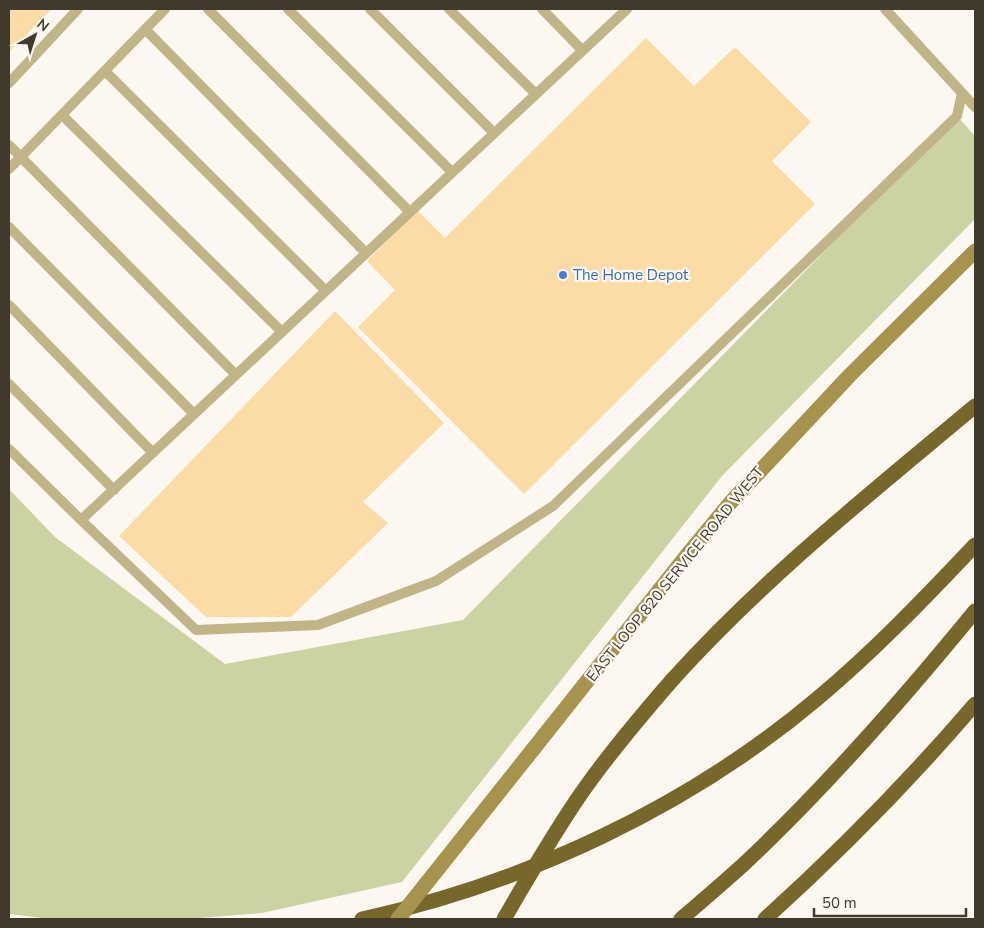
<svg xmlns="http://www.w3.org/2000/svg" width="984" height="928" viewBox="0 0 984 928" font-family="'Nunito Sans',sans-serif">
  <style>
    .green { fill: #ccd3a2 }
    .building { fill: #fbdca6 }
    .lines { fill: none; stroke-linecap: round; stroke-linejoin: round }
    .lane { stroke: #c1b588; stroke-width: 10 }
    .secondary { stroke: #a6934d; stroke-width: 15 }
    .highway { stroke: #77672a; stroke-width: 15 }
    .secondary-bridge { stroke: #a6934d; stroke-width: 15 }
    .highway-bridge { stroke: #77672a; stroke-width: 15 }
    .shop-dot { fill: #3f7fe0; stroke: #fcf8f1; stroke-width: 2 }
    .labels { text-anchor: middle; dominant-baseline: central; stroke-width: 4.5; stroke-linejoin: round; paint-order: stroke }
    .shop-label { font-size: 15px; fill: #366cbe; stroke: #fcf8f1; text-anchor: start }
    .street-label { font-size: 15px; fill: #41392c; stroke: #fcf8f1 }
  </style>
  <rect width="100%" height="100%" fill="#fcf8f1"/>
  <!-- green -->
  <path class="green" d="M957,116L975,136V219L722,476L402,882L262,913L188,919H50L9,914V489L55,537L225,664L463,620Z"/>
  <!-- building -->
  <path class="building" d="M9,9H52L9,52Z
    M646,38L694,86L735,47L811,122L772,161L815,204L524,494L358,327L395,290L367,261L417,210L445,238Z
    M335,311L444,423L363,502L388,523L291,617H206L119,536Z"/>
  <g class="lines">
    <!-- lane -->
    <path class="lane" d="M208,9L410,212
      M288,9L452,172
      M370,9L494,133
      M449,9L536,94
      M542,9L582,50
      M885,9L975,107
      M145,29L366,253
      M105,71L326,291
      M9,83L78,9
      M62,115L282,332
      M9,145L236,375
      M9,169L165,9
      M9,227L194,414
      M9,305L153,453
      M9,384L114,490
      M9,449L81,520L627,9
      M81,520L196,630L318,625L436,581L553,506L957,116L962,93"/>
    <!-- secondary -->
    <path class="secondary" d="M527,757L688,554L731,502L850,375L975,251"/>
    <!-- highway -->
    <path class="highway" d="M673,679C765,577 871,493 975,406
      M362,919C526,883 689,807 818,698C874,651 925,598 975,545
      M681,919C702,901 723,883 744,864C827,786 903,699 975,611
      M765,919C839,852 910,780 975,704"/>
    <!-- secondary-bridge -->
    <path class="secondary-bridge" d="M398,919L527,757"/>
    <!-- highway-bridge -->
    <path class="highway-bridge" d="M504,919C527,879 550,840 576,801C605,758 639,718 673,679"/>
  </g>
  <!-- markers -->
  <circle class="shop-dot" cx="563" cy="275" r="5"/>
  <g class="labels">
    <!-- shop labels -->
    <g class="shop-label">
      <text x="573" y="275">The Home Depot</text>
    </g>
    <!-- street labels -->
    <g class="street-label">
      <text transform="translate(675 574) rotate(-51)">EAST LOOP 820 SERVICE ROAD WEST</text>
    </g>
  </g>
  <!-- border -->
  <rect width="984" height="928" fill="none" stroke="#41392c" stroke-width="20"/>
  <!-- north arrow -->
  <g transform="translate(35 35) rotate(39)" stroke="#fcf8f1" stroke-width="4" paint-order="stroke">
  <path d="M0-4L9 19L0 12L-9 19Z" fill="#41392c"/>
  <text y="-8" font-size="14" font-weight="bold" text-anchor="middle" fill="#41392c">N</text>
  </g>
  <!-- scale -->
  <path d="M814 908v8h152v-8" fill="none" stroke="#41392c" stroke-width="2.5"/>
  <text x="822" y="908" font-size="15" fill="#41392c" stroke="#fcf8f1" stroke-width="4" paint-order="stroke">50 m</text>
</svg>
